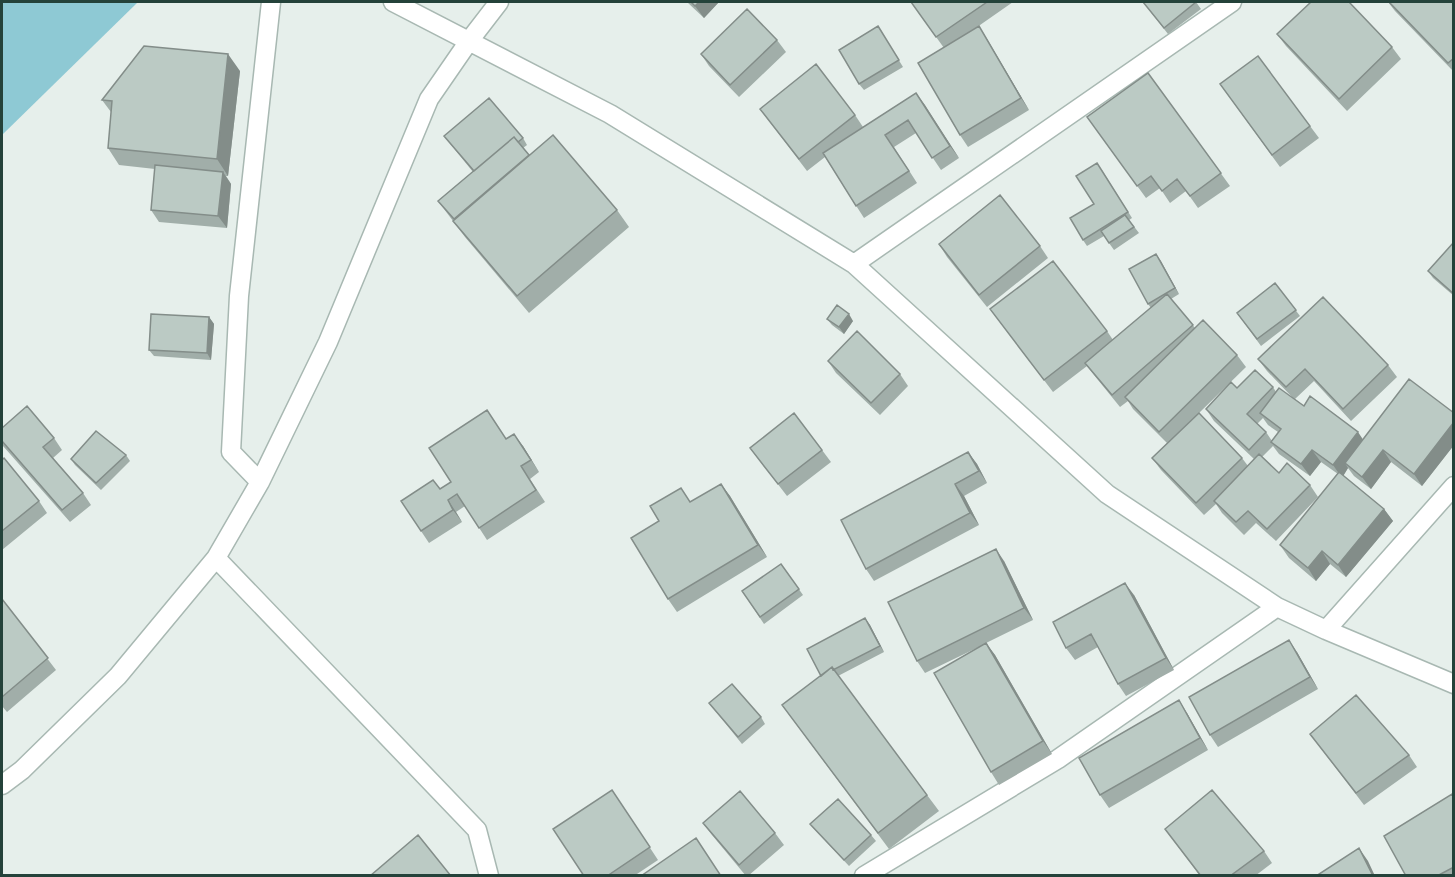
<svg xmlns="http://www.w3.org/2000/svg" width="1455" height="877" viewBox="0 0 1455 877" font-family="Rubik,sans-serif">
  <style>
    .water { fill: #8ec9d4 }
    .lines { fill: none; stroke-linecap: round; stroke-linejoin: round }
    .minor-casing { stroke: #a8b8b2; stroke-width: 21 }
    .minor { stroke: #fff; stroke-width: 18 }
    .wall { fill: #a1aea9; fill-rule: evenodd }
    .shaded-wall { fill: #838d89 }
    .building { fill: #bbcac4; stroke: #838d89; stroke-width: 1.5 }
  </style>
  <rect width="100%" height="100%" fill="#e6efeb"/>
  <!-- water -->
  <path class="water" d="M2,2H138L2,135Z"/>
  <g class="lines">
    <defs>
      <path id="minor" d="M393,2L610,114L854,264L1107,494L1277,607L1326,630L1454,684
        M854,264L1232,2
        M260,482L231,452L239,296L271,2
        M216,558L477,830L489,876
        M1326,630L1454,486
        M2,785L22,770L118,676L216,558L260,482L328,342L429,99L469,41L499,2
        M864,876L1058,759L1277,607"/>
    </defs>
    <!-- minor casing -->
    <use href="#minor" class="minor-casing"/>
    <!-- minor -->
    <use href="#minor" class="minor"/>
  </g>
  <!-- wall -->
  <path class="wall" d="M687,2H719L704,18Z
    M911,2H1013L970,32L987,39L1029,110L968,147L960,135L944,48Z
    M1143,2H1196L1201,9L1168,34Z
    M1388,2H1454V72L1395,11Z
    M878,26L903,67L864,90L859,84Z
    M1277,34L1392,47L1401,59L1347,111L1286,46Z
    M777,40L786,52L739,97L709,66L701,54Z
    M240,71L228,176H226L231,184L227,228L159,222L151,210L155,169L119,165L108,148L111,112L102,100Z
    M1148,73L1230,186L1198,208L1186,191L1170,203L1160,188L1146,198L1087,117Z
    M1220,84L1310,126L1319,138L1280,167Z
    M916,93L959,158L941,170L916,133L894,147L917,183L864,218L825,157L807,171L760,109L855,115L863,127Z
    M444,136L523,138L527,145L523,148L529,155L617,210L629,227L529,313L465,237L438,201L473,172Z
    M1102,170L1132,218L1129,220L1139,233L1114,250L1104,236L1087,246L1083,240L1094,204Z
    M1454,242V296L1433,278L1428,271Z
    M939,244L1040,246L1048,258L987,307L947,257Z
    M1156,254L1179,294L1171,299L1195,328L1237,355L1246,367L1199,413L1242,458L1248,466L1254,459L1214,421L1206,409L1237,388L1273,387L1276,392L1294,399L1267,371L1258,359L1388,365L1397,377L1351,421L1314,381L1295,399L1304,406L1363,440L1454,413V445L1422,486L1391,462L1371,489L1354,476L1348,468L1343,476L1384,509L1393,521L1346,577L1330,564L1316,581L1289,558L1280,545L1338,474L1321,462L1310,476L1279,454L1273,446L1262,457L1279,473L1310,485L1318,497L1276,541L1256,523L1244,535L1222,513L1216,504L1204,515L1161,470L1152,458L1167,443L1133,409L1128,401L1120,407L1094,375L1087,366L1053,392L990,309L1107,331L1113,340L1151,308L1148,304ZM1263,418L1268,425L1278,432L1272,441L1266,432L1257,424Z
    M1275,283L1300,316L1261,346L1237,313Z
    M209,317L214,324L211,360L154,356L149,350Z
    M827,319L853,321L844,334L832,325Z
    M828,361L900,374L908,386L880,415L836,373Z
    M2,428L54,438L62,450L53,458L83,493L91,505L70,522L3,446L2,443Z
    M506,439L523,446L539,472L530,479L545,502L487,540L465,506L456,512L462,522L429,543L421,531L440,489L451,482Z
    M750,448L822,450L831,462L787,496Z
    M968,452L977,464L987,483L964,496L979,525L874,581L866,569Z
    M126,455L130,461L101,490L75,465L71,459Z
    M2,460L39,501L47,513L2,550Z
    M721,484L730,496L767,557L677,612L668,599L691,502Z
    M1004,561L1033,620L986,643L995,655L1052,754L999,785L991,772L985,644L925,673L917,661Z
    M781,564L803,595L764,624L742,591Z
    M1134,595L1174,670L1126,696L1118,684L1098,647L1075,660L1066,648Z
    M2,599L56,670L7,712L2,706Z
    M865,618L870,625L884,652L838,676L939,811L889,849L782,705L821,676Z
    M1297,652L1318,689L1218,747L1210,735Z
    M709,703L761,717L765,724L742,744Z
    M1187,713L1208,750L1109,808L1100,795Z
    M1310,734L1409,755L1417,767L1364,805Z
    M612,790L658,860L634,876H584Z
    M1452,794L1454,797V876H1406Z
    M703,823L775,833L784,845L748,876H746L712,835Z
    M810,824L871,835L876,841L849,866L815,830Z
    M1165,829L1264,851L1272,863L1255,876H1200Z"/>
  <!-- shaded-wall -->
  <path class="shaded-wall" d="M699,2H719L704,18L695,6Z
    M979,26L987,39L1029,110L1021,98Z
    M228,54L240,71L228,176L217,159Z
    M916,93L925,105L959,158L950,146Z
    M223,172L231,184L227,228L218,216Z
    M1156,254L1161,261L1179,294L1175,288Z
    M849,314L853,321L844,334L839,327Z
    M209,317L214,324L211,360L207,353Z
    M1454,422V445L1422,486L1414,474Z
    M1358,432L1366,444L1345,463L1348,468L1342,478L1333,465Z
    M514,434L523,446L539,472L531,460Z
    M1312,450L1321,462L1310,476L1301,464Z
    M1383,450L1391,462L1371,489L1362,477Z
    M968,452L977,464L987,483L979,471Z
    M721,484L730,496L767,557L758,545Z
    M955,484L964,496L979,525L970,513Z
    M448,500L456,512L462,522L453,510Z
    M1384,509L1393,521L1346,577L1338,565Z
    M996,549L1004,561L1033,620L1024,608Z
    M1322,551L1330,564L1316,581L1308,568Z
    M1125,583L1134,595L1174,670L1166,658Z
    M865,618L870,625L884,652L880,646Z
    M1289,640L1297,652L1318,689L1310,677Z
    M986,643L995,655L1052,754L1043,741Z
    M1179,700L1187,713L1208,750L1200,738Z
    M1359,848L1368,861L1375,876H1373Z"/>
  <!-- building -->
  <path class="building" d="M691,2H699L695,6Z
    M911,2H987L936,37Z
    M1143,2H1196L1164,28Z
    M1311,2H1349L1392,47L1339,99L1277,34Z
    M1389,2H1454V58L1448,63Z
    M747,9L777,40L730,85L701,54Z
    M878,26L899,60L859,84L839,50Z
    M979,26L1021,98L960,135L918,63Z
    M144,46L228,54L217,159L108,148L112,101L102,100Z
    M1258,56L1310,126L1272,155L1220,84Z
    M816,64L855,115L799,159L760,109Z
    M1148,73L1221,173L1190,196L1177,179L1162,191L1151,176L1137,186L1087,117Z
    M916,93L950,146L932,158L908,120L885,135L909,171L856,206L823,153Z
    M489,98L523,138L518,142L514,137L474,171L444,136Z
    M553,135L617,210L517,296L453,221Z
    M514,137L529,155L454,219L438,201Z
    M1097,163L1128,212L1083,240L1070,218L1094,204L1076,176Z
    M155,165L223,172L218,216L151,210Z
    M1000,195L1040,246L979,295L939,244Z
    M1125,215L1134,227L1109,243L1101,231Z
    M1454,242V294L1428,271Z
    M1156,254L1175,288L1148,304L1129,269Z
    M1053,261L1107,331L1044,380L990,309Z
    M1275,283L1296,310L1257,339L1237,313Z
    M1167,294L1193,325L1112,395L1085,363Z
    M1323,297L1388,365L1343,409L1305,369L1286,387L1258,359Z
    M837,305L849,314L839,327L827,319Z
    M151,314L209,317L207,353L149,350Z
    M1203,320L1237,355L1159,432L1125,397Z
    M857,331L900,374L871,403L828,361Z
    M1255,370L1273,387L1247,414L1266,432L1249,450L1206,409L1231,382L1237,388Z
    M1409,379L1454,413V422L1414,474L1383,450L1362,477L1345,463Z
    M1279,388L1304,406L1310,396L1358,432L1333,465L1312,450L1301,464L1271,442L1281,429L1260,413Z
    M27,406L54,438L43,447L83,493L62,510L2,441V428Z
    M487,410L506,439L514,434L531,460L521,466L536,490L479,528L457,494L448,500L453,510L421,531L401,501L433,480L440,489L451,482L429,448Z
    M794,413L822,450L778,484L750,448Z
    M1199,413L1242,458L1196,503L1152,458Z
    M96,431L126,455L96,483L71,459Z
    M968,452L979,471L955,484L970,513L866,569L841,520Z
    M1259,454L1279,473L1287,463L1310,485L1267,529L1248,511L1236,522L1214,501Z
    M4,458L39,501L2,531V460Z
    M1339,472L1384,509L1338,565L1322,551L1308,568L1280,545Z
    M721,484L758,545L668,599L631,538L659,521L650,506L681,488L690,502Z
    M996,549L1024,608L917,661L888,602Z
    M781,564L799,589L760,617L742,591Z
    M1125,583L1166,658L1118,684L1091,634L1066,648L1053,622Z
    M2,599L48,658L2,697Z
    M865,618L880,646L833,670L832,667L821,676L807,649Z
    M1289,640L1310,677L1210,735L1189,697Z
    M986,643L1043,741L991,772L934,673Z
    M832,667L927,795L878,833L782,705Z
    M732,684L761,717L738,737L709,703Z
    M1356,695L1409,755L1356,793L1310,734Z
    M1179,700L1200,738L1100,795L1079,758Z
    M612,790L650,847L607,876H584L553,829Z
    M1212,790L1264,851L1230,876H1201L1165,829Z
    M740,791L775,833L739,865L703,823Z
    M1452,794L1454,798V867L1437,876H1406L1384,836Z
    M838,799L871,835L844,860L810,824Z
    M418,835L451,876H370Z
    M696,838L721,876H641Z
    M1359,848L1373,876H1316Z"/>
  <!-- border -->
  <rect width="1455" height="877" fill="none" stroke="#24423a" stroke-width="6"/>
</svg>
